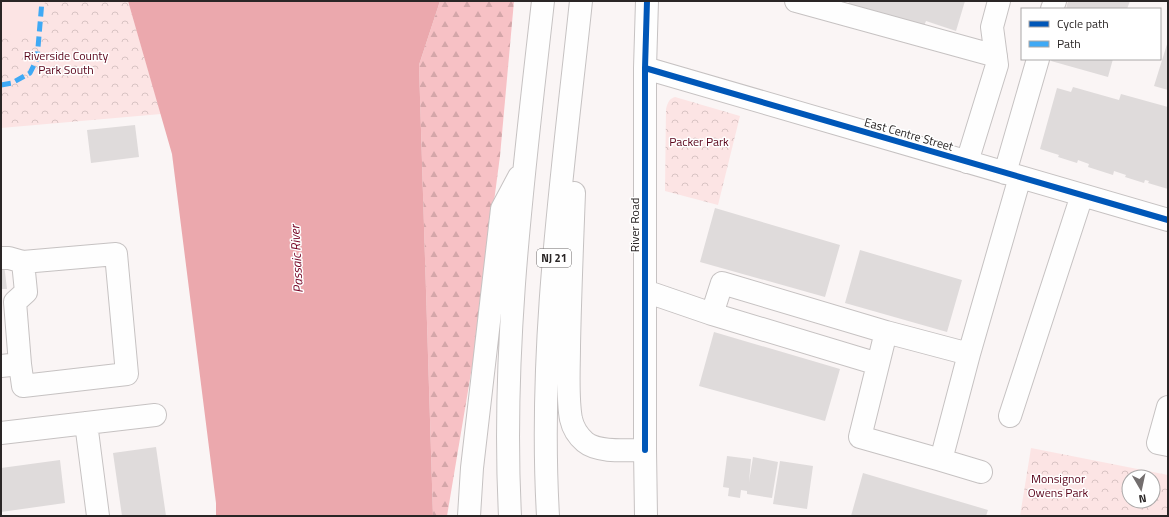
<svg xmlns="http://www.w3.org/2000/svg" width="1169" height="517" viewBox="0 0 1169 517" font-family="'Titillium Web',sans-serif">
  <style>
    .forest { fill: url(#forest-firs) }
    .park { fill: url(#park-crowns); fill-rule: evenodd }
    .pitch { fill: #fce4e4 }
    .water { fill: #eba8ad }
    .building { fill: #dfdbdb }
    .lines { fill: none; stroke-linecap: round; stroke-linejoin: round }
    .minor-casing { stroke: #c6c2c2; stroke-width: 24 }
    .major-casing { stroke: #c6c2c2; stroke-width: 24 }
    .highway-casing { stroke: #c6c2c2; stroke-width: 24 }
    .minor { stroke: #fefefe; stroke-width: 22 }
    .major { stroke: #fefefe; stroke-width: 22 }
    .highway { stroke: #fefefe; stroke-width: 22 }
    .quiet { stroke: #3fa9f5; stroke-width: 5; stroke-dasharray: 10 5; stroke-linecap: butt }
    .cycleway-casing { stroke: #fff; stroke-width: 8 }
    .cycleway { stroke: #0057b8; stroke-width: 6 }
    .labels { text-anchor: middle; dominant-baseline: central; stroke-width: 3; stroke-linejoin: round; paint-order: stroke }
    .shield { fill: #fff; stroke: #6a6767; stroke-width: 1 }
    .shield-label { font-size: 11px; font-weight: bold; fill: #2a2626 }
    .park-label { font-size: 12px; fill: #5a051b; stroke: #fff }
    .street-label { font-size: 12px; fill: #2a2626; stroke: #fff }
    .water-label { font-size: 13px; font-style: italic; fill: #740022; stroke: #fff }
  </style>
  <defs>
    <pattern id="forest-firs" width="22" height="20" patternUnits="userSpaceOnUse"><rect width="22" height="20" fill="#f7c1c5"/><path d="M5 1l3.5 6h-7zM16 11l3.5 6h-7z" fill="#d4a6a9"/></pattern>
    <pattern id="park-crowns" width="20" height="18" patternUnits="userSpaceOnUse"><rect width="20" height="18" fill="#fce4e4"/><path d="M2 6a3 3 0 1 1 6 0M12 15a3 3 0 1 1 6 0" fill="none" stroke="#d8c3c3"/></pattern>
  </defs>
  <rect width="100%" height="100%" fill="#faf5f5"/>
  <!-- forest -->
  <path class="forest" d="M440,1H514L500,156L473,361L447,516H433L419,65Z"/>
  <!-- park -->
  <path class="park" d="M1,1H128L161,114L1,128Z
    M675,97L740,116L718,205L665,191L666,109C668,102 669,99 675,97Z
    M1031,448L1168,475V516H1020ZM1129,477H1153V501H1129Z"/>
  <!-- pitch -->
  <path class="pitch" d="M1,1H45L41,37L1,34Z"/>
  <!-- water -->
  <path class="water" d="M128,1H440L419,65L433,516H216V503L172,154Z"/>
  <!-- building -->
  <path class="building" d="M849,1H965L956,31L926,21L924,26L848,5Z
    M1068,1H1130L1127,9H1066Z
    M1168,41V90L1154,86Z
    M1052,59H1113L1108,77L1051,61Z
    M1073,87L1119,100L1121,94L1168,107V189L1148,183L1149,181L1145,180L1144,183L1125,177L1126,175L1114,171L1113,175L1088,167L1089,164L1078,160L1077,163L1058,157L1059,155L1040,149L1057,88L1071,92Z
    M135,125L139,157L91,163L87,130Z
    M715,208L840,245L825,297L700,262Z
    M860,250L962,280L947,332L845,303Z
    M1,264H4L7,289H1Z
    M714,332L840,369L825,421L699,386Z
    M156,447L166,516H122L113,453Z
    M727,456L751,459L749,482L753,457L778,462L772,498L747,494V491L741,490L740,498L728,496L729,488L723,487Z
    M60,460L65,503L1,512V468Z
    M780,461L813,466L807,509L773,504Z
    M863,473L988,510L986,516H851Z"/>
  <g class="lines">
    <defs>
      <path id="minor" d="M796,1L996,56
        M1052,9L1055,1
        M645,68L1168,220
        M967,162L997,65L992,27L999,1
        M1005,173L1038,59
        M1,258H9L23,262L116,254L127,374L23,386L20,364L1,366
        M645,291L712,314L722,283L886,332L860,437L941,460L969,354L1020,177
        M712,314L878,364
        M886,332L969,354
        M20,364L15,302L26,292L23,262
        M1168,407L1158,443L1168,445
        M1010,416L1082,195
        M86,423L98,516
        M1,433L155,415
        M645,450V68L647,1
        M941,460L981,472"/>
      <path id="major" d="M645,450L646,516"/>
      <path id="highway" d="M574,193C572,244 570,295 569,346C569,368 567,398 571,419C573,428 578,436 585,442C598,453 628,450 645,450
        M469,516L472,468L502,209L519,177
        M510,516C501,343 524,172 543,1
        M548,516C538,343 563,172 581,1"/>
    </defs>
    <!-- minor casing -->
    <use href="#minor" class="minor-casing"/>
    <!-- major casing -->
    <use href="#major" class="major-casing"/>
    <!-- highway casing -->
    <use href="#highway" class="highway-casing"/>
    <!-- minor -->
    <use href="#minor" class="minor"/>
    <!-- major -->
    <use href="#major" class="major"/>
    <!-- highway -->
    <use href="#highway" class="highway"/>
    <!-- quiet -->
    <path class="quiet" d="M1,85L12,83L30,73L37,59L42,1"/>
    <defs>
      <path id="cycleway" d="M645,68L1168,220
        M645,450V68L647,1"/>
    </defs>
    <!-- cycleway casing -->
    <use href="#cycleway" class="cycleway-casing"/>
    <!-- cycleway -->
    <use href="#cycleway" class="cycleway"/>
  </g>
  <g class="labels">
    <!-- shield labels -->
    <rect class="shield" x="537" y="249" width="34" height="18" rx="3"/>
    <g class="shield-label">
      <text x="554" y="258">NJ 21</text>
    </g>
    <!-- park labels -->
    <g class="park-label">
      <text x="66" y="55">Riverside County<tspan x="66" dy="14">Park South</tspan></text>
      <text x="699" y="141">Packer Park</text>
      <text x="1058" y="478">Monsignor<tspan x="1058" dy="14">Owens Park</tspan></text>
    </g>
    <!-- street labels -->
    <g class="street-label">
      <text transform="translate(909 134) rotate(16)">East Centre Street</text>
      <text transform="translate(634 225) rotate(-90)">River Road</text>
    </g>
    <!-- water labels -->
    <g class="water-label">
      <text transform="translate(296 259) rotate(-93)">Passaic River</text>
    </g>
  </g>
  <!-- border -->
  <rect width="1169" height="517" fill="none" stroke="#2a2626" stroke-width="4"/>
  <!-- legend -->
  <rect x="1021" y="8" width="140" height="52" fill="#ffffff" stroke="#aaa8a8"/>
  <rect x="1029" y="21" width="20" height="6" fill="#0057b8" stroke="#aaa8a8"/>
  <text x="1057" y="28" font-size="12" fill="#2a2626">Cycle path</text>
  <rect x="1029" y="41" width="20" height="6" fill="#3fa9f5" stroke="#aaa8a8"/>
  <text x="1057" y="48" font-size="12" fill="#2a2626">Path</text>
  <!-- north arrow -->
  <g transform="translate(1141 489) rotate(171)"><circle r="19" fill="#ffffff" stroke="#aaa8a8"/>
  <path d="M0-3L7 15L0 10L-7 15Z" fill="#736e6e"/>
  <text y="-6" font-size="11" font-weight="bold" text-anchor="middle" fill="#2a2626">N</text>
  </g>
</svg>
